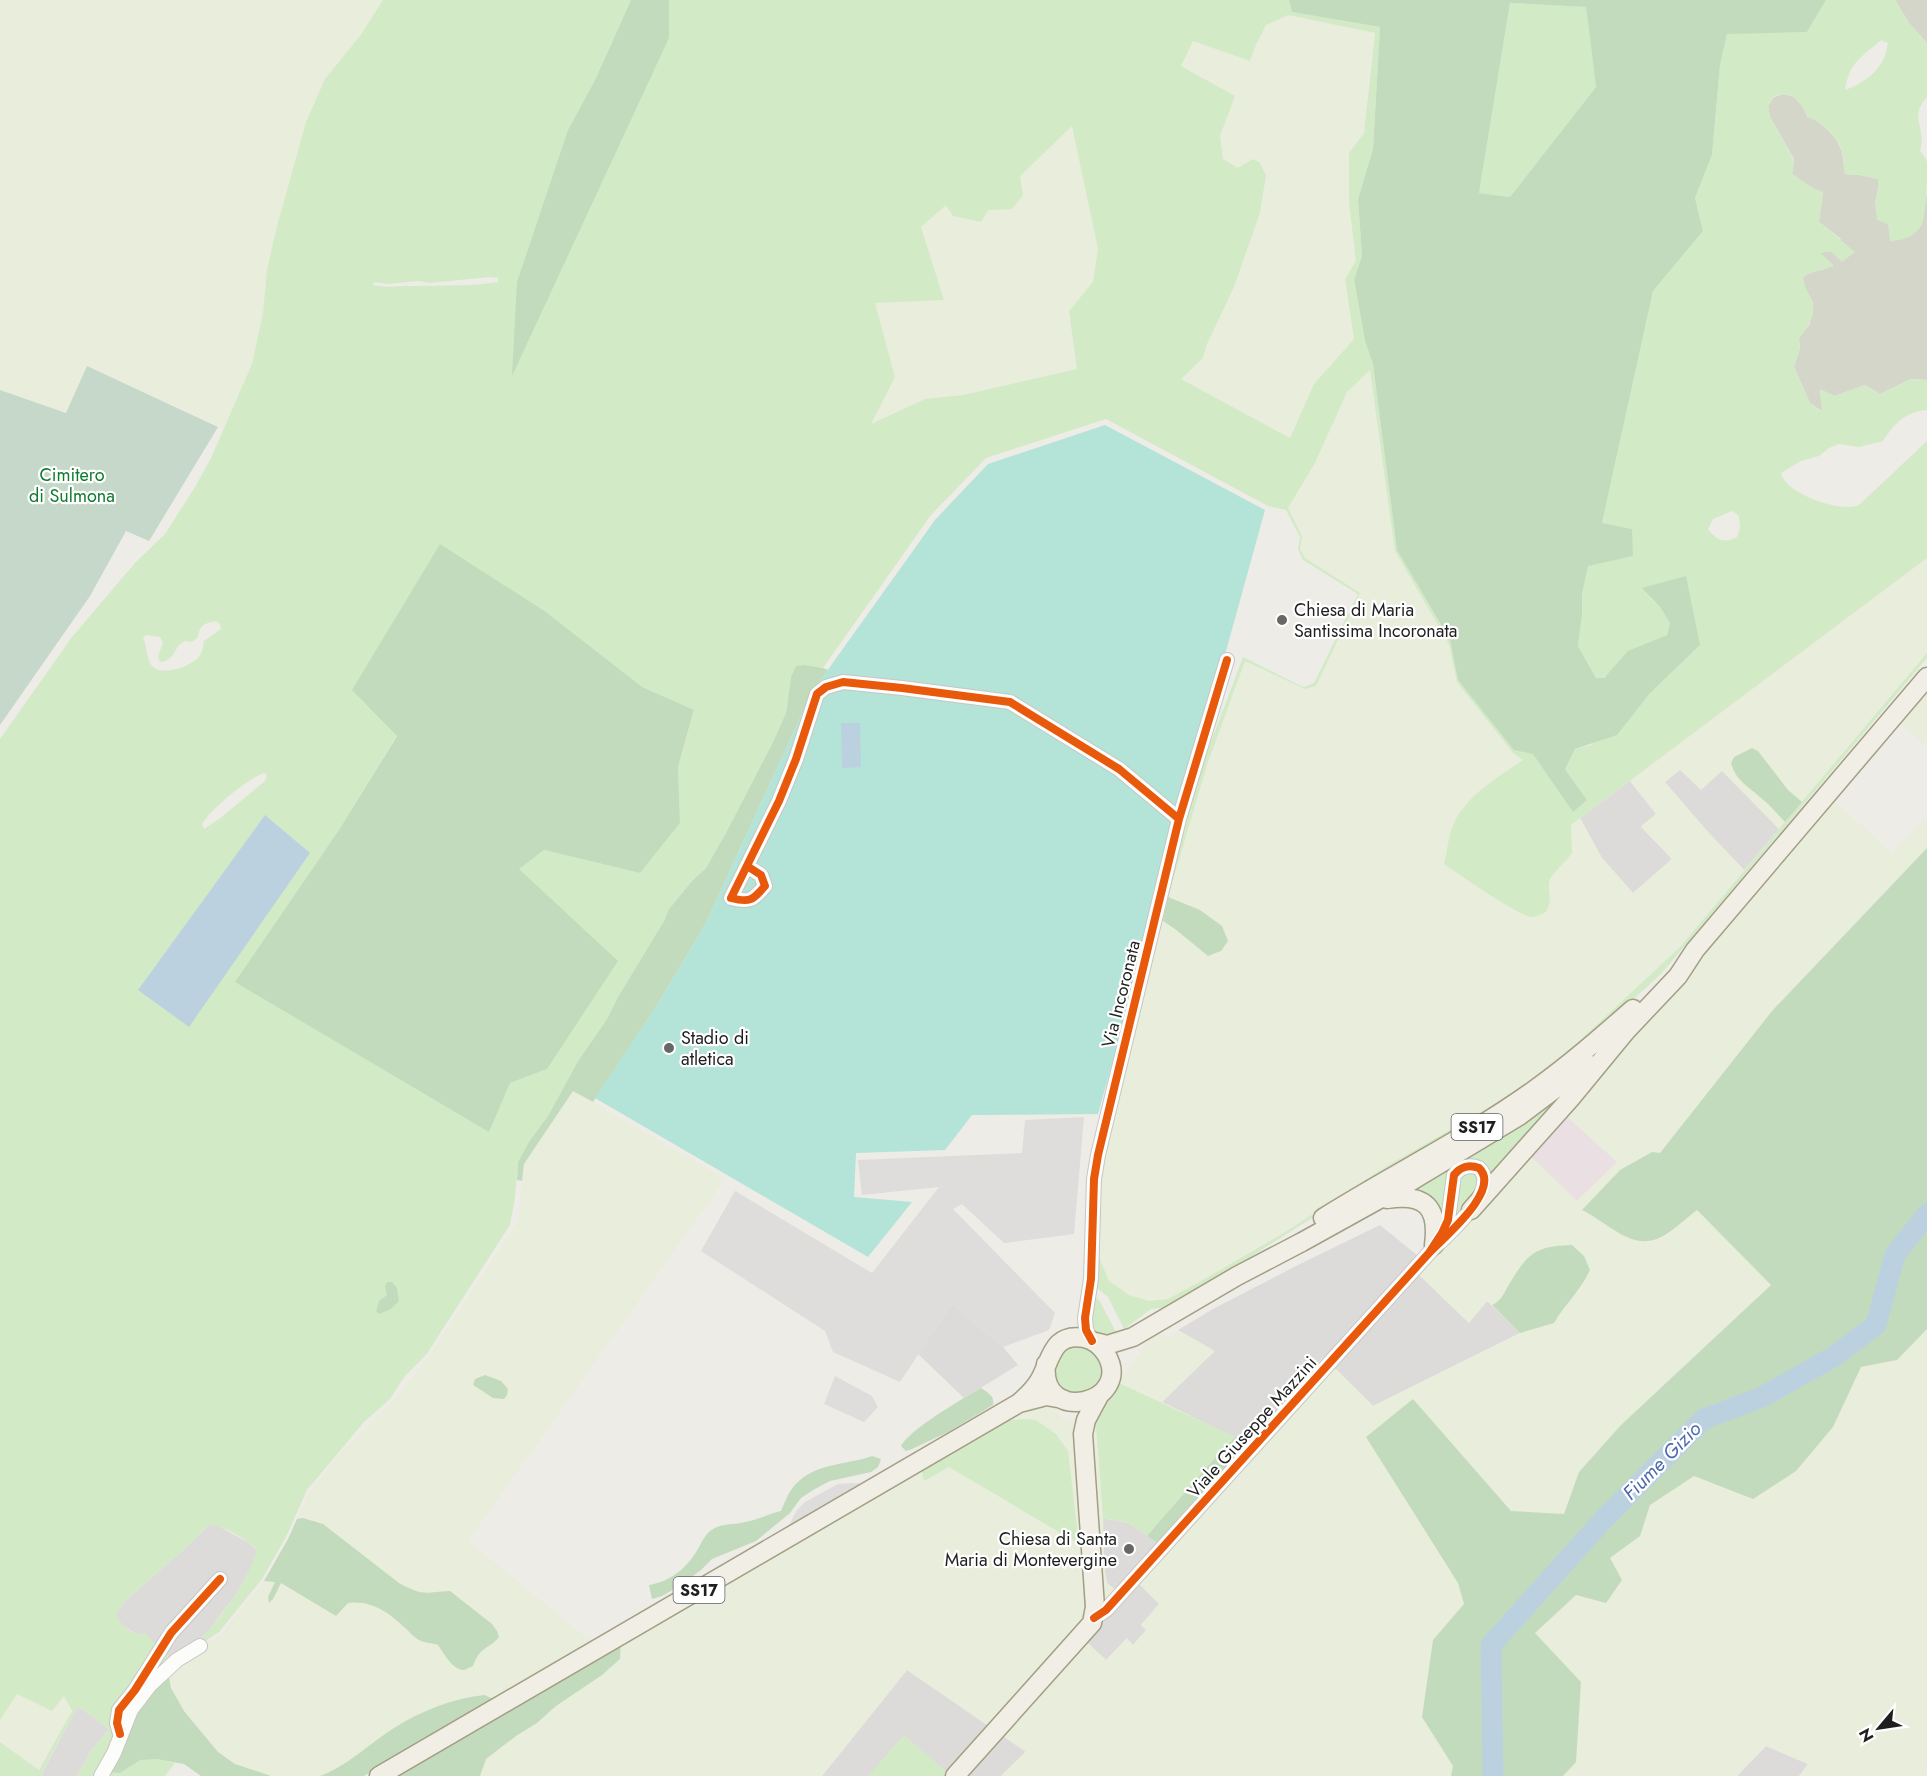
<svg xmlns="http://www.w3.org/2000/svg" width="1927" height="1776" viewBox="0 0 1927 1776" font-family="Jost,sans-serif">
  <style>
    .residential { fill: #dcdbd9 }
    .industrial { fill: #eae0e4 }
    .construction { fill: #d4d6c9 }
    .farmland { fill: #e9eddb; fill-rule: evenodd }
    .grass { fill: #d3eac7; fill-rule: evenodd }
    .forest { fill: #c3dbbd; fill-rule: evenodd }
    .cemetery { fill: #c6d8ca }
    .pitch { fill: #b4e3d8 }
    .parking { fill: #dedddb }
    .water { fill: #bcd1df }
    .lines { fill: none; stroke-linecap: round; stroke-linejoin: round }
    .river { stroke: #bcd1df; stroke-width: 21 }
    .minor-casing { stroke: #c6c6c3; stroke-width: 16 }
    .major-casing { stroke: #a39e84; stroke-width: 21 }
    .minor { stroke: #fcfcfb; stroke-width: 14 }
    .major { stroke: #f0eee5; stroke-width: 18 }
    .cycleway-casing { stroke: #fff; stroke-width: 11 }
    .cycleway { stroke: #e8590c; stroke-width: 8 }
    .poi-dot { fill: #676765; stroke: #fff; stroke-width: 2 }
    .labels { text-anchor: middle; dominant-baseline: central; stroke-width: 4.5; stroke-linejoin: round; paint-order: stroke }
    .shield { fill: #fff; stroke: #626262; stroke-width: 1.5 }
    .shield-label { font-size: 16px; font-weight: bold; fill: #1f1f1f }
    .park-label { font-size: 18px; fill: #0e7b2d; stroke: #fff }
    .poi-label { font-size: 18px; fill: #1f1f1f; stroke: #fff; text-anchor: start }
    .street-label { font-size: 18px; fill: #1f1f1f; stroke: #fff }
    .water-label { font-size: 20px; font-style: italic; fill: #4d6aac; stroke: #fff }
  </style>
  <rect width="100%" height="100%" fill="#edece7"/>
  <!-- residential -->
  <path class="residential" d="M1680,769L1722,770L1779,829L1744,870L1709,833L1664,782Z
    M1630,781L1656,814L1641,827L1672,859L1633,893L1602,858L1580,818Z
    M1380,1225L1418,1256L1410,1266L1469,1323L1487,1301L1520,1333L1373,1406L1323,1357L1248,1444L1162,1402L1214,1351L1178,1330L1213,1309L1298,1265Z
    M952,1304L1003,1347L1018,1365L964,1398L918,1354Z
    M1103,1518L1129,1523L1159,1544V1604L1141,1625L1146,1630L1133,1645L1126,1639L1106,1660L1084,1640L1107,1583L1104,1566Z
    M209,1525H217L249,1543L257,1550L254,1562L237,1593L210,1629L193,1646L171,1660L157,1644L122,1626L115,1614L126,1600L182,1551Z
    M907,1670L1026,1752L1001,1776H822Z
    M78,1706L109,1729L91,1751L77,1776H43L41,1775Z
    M1766,1746L1808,1764L1799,1776H1737Z"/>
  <!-- industrial -->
  <path class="industrial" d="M1564,1114L1618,1162L1577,1201L1527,1153Z"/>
  <!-- construction -->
  <path class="construction" d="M1895,0H1927V43L1909,23Z
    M1783,94L1794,97L1803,107L1808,117L1814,119L1827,129L1836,139L1842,151L1845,174L1860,175L1878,179V189L1875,203L1921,225L1927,194V380L1911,379L1880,394L1865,385L1835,396L1820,390L1823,412L1810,403L1794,367L1800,348L1799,338L1810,324L1813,303L1804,286L1803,277L1811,272L1822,270L1833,265L1819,253L1830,251L1841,239L1819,222L1823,192L1814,189L1792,174L1794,159L1770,117L1768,106L1774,97Z"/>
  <!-- farmland -->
  <path class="farmland" d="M0,0H383L360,36L267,270L263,313L252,364L223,428L88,366L66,414L0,390Z
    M1288,15L1375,33L1369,74L1364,133L1349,153V203L1356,261L1345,279L1354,339L1314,384L1290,438L1180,379L1203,358L1207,344L1234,287L1260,213L1238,168L1223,159L1220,136L1235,96L1181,65L1192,41L1250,61L1266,25Z
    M1072,125L1098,249L1093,282L1069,311L1077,369L963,395L925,399L870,424L895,377L875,303L944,299L921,227L946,205L988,209L1023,195L1020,176Z
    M1370,369L1395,551L1449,644L1457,682L1512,753L1524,760L1571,825L1580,818L1602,858L1633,893L1672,859L1641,826L1656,814L1630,781L1927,558V653L1779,829L1722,771L1701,790L1680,770L1665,782L1709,833L1744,870L1680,947L1557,1062L1502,1100L1387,1166L1287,1231L1201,1281L1168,1299L1149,1301L1129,1295L1109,1281L1100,1260L1098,1206L1105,1159L1168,897L1207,765L1245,661L1305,689L1316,686L1360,593L1305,558L1300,549L1302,536L1288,508L1315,463L1347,392Z
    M1927,688V747L1899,723Z
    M1833,800L1892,853L1927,816V848L1772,1011L1660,1153L1620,1170L1582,1210L1596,1217L1613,1230L1647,1243L1661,1238L1696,1210L1771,1285L1621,1425L1579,1472L1564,1514L1511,1511L1413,1400L1464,1604L1433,1640L1422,1717L1453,1766L1451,1776H1001L1026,1751L907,1670L822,1776H480L486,1759L516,1736L537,1723L556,1706L602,1675L620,1659L621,1642L999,1421L1048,1401L1064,1421L1097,1416L1154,1332L1170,1338L1178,1330L1215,1351L1162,1402L1248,1444L1333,1366L1373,1406L1520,1333L1554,1323L1572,1297L1552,1246L1534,1253L1523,1262L1499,1302L1492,1305L1487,1301L1469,1323L1417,1273L1527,1153L1577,1201L1617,1162L1564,1114ZM1103,1518L1129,1523L1159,1544L1129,1574L1159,1604L1141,1625L1146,1630L1133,1645L1127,1638L1106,1660L1084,1639L1125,1597L1107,1583L1104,1566Z
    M573,1091L725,1179L468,1541L593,1643L495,1700L470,1696L423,1712L393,1729L344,1763L320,1776H271L235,1764L218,1752L184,1711L171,1688L168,1672L178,1662L221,1634L264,1581L288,1539L309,1492L344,1449L393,1401L429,1356L518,1221L524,1164Z
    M1927,1329V1773L1924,1776H1799L1808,1764L1766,1746L1737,1776H1563L1576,1762L1581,1682L1534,1633L1576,1595L1609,1559L1640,1536L1650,1505L1694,1476L1753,1499L1833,1427L1861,1367L1897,1360Z
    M17,1694L52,1710L64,1696L72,1711L39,1770L0,1742V1720Z"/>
  <!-- grass -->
  <path class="grass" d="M383,0H631L595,80L568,130L669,38V0H1289L1292,12L1380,27L1373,149L1358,199L1362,256L1354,281L1365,341L1373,364L1397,550L1450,640L1458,680L1533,754L1587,800L1565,769L1575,749L1591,745L1633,713L1649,693L1700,645L1642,589L1660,607L1670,623L1667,635L1613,669L1603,678H1596L1578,646L1582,615V594L1588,565L1632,529L1602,523L1653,291L1703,231L1695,198L1712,155L1720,65L1727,33L1807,32L1826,0H1895L1909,23L1927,43V97C1908,118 1927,126 1920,151C1923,155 1926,158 1927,163C1927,178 1927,210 1922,224C1916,236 1903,241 1890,241L1888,224L1877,220L1875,203L1878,189V179L1860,175L1845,174C1843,166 1844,157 1842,150C1837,136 1821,121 1807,117C1800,100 1793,91 1774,96L1768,106L1770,117L1794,160L1792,174L1814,189L1823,192L1819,222L1855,252L1842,262L1830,251L1820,253L1834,266C1823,270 1813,271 1803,277C1804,287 1808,292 1812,301C1817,315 1808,327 1799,338L1800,348L1794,367L1810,403L1822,412L1820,389L1835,396L1865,385L1880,394L1911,379L1927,380V410C1906,411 1894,424 1883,441L1859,447L1839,444L1829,448L1819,456L1801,461L1781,473C1785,494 1841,513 1859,505L1927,441V558L1571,825L1572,853C1567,860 1553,873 1550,879C1546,892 1554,896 1546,912C1543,913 1537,917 1533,917C1519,917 1459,874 1444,864C1448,850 1448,835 1454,823C1467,795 1498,777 1523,760L1513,753L1457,682L1449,644L1395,551L1370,370L1347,392L1315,463L1288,508L1302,536L1300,549L1305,558L1360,593L1316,686L1305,689L1245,661L1207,765L1168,897L1105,1159L1098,1206L1100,1260L1109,1281L1129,1295L1149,1301L1168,1299L1201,1281L1287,1231L1387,1166L1502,1100L1557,1062L1680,947L1927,653V658L1661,974L1558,1068L1517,1097L1385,1172L1171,1307L1151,1309L1124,1329L1108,1297L1097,1288L1098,1206L1103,1158L1187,806L1243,657L1301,686L1304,687L1314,683L1358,594L1303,560L1298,549L1300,537L1286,510L1268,506L1106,419L986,458L931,515L823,668L805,665L791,677L786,713L773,742L727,831L706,868L692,881L669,909L664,921L618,997L607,1019L578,1061L548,1116L530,1140L518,1162L515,1197L510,1225L426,1355L405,1376L390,1399L364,1422L307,1490L286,1537L262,1579L219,1632L177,1660L101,1776H77L91,1751L109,1729L78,1706L41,1774L43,1776H0V1742L39,1770L72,1711L64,1696L52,1711L17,1694L0,1720V739L72,637L135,563L165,534L195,487L211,458L252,364L263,313L267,270L276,230L306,122L325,79L360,36ZM1288,15L1375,33L1364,133L1349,153V203L1356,261L1345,279L1354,339L1314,384L1290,438L1181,379L1203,358L1207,344L1234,287L1260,213L1266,175L1259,162L1253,159L1238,168L1223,159L1220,136L1235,96L1181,66L1193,41L1250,61L1256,45L1266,25ZM1881,40L1888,43C1887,47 1886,54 1884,58C1878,73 1860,85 1845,90C1850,61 1861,58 1881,40ZM1072,126L1098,249L1093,282L1069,311L1077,369L963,395L925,399L871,424L895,377L875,303L944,300L921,227L946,205L953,216L981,222L988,210L1012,209L1023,195L1020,176ZM490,277L498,278V282C468,287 440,285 411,286C398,286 386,288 373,285L374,282L388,284L418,281L429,283ZM1732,511L1739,516L1740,528L1737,537C1724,544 1716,540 1708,529L1713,519ZM546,612L642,688L694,711L678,767L680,823L640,873L544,850L518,869L547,1069L510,1083L337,833L397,735ZM216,621L220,624L221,629L204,641C203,645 203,651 200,655C194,666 161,677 152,666C147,661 147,646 143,638L146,635L160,637L163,643L158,656L160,662L166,661L172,656L179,645L185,641L192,642L198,637C199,625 205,623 216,621ZM264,773L267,775L265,781L219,819L204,829L202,824C211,809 247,779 264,773ZM209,1525C225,1525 244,1539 257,1549C251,1576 214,1631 191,1647C185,1652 178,1656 171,1660L146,1634C130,1634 123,1628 116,1614L126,1600L182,1551Z
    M1510,3L1586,7L1596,87L1510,197L1479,193Z
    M1561,1092V1096L1494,1173H1488L1466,1162L1444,1221L1418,1195L1415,1188Z
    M1464,1172C1472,1173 1476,1173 1480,1182L1464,1212L1454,1213L1456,1183Z
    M1094,1297L1099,1300L1117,1334C1087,1338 1089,1319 1094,1297Z
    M1069,1345L1090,1347L1103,1363L1102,1380L1091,1393H1066L1054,1380L1053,1364Z
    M1119,1383L1235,1437C1204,1469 1178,1504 1147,1536L1129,1523L1103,1518L1096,1425L1097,1416Z
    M1024,1419L1036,1420L1056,1434L1068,1451L1079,1544L949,1467L924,1481L921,1469L999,1421Z
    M904,1735L947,1772L943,1776H868Z
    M140,1759H156L175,1763L165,1776H104L106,1772L120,1773Z"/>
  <!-- forest -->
  <path class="forest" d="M631,0H669V38L512,376L517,282L568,130L595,80Z
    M1289,0H1826L1807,32L1727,34L1720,65L1712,155L1695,198L1703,231L1653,291L1602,523L1632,529L1633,556L1588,566L1582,594V615L1578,646L1596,678H1604L1628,651L1667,635L1670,623L1660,607L1642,588L1686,576L1700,645L1650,693L1617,735L1575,749L1565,769L1587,800L1573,812L1533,754L1514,750L1458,680L1450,640L1397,550L1373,364L1365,341L1354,280L1362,256L1358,199L1373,149L1380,27L1292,12ZM1510,3L1586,7L1596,87L1510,197L1479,193Z
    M440,544L546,612L642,687L694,710L678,767L680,823L640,873L544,850L519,869L618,961L547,1069L510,1083L489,1132L235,982L337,833L397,736L352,690Z
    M805,665L823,668L828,670L812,692L706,923L659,1002L593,1102L573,1091L524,1164L522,1181L517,1180L518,1162L530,1140L548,1116L578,1061L607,1019L618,997L664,921L669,909L692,881L706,868L727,831L773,742L786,713L791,677L796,666Z
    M1752,748L1758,751L1788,790L1802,802L1785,822C1777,814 1770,805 1761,798C1748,786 1736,781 1731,763L1734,757Z
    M1927,848V1329L1897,1360L1861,1367L1833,1427L1796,1471L1753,1499L1694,1476L1650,1505L1640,1536L1610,1558L1622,1580L1606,1603L1576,1595L1535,1633L1581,1682L1576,1762L1563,1776H1451L1453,1766L1422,1717L1433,1640L1464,1604L1458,1583L1366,1437L1413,1399L1511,1511L1564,1514L1579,1472L1621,1425L1771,1285L1697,1210C1666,1234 1653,1255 1614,1230C1603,1223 1594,1216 1582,1210L1620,1170L1652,1152L1660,1153L1772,1011Z
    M1168,897L1200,910L1222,926L1228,941L1221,951L1208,956L1175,929L1163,921Z
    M1572,1245L1584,1256L1590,1270C1581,1290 1565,1304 1554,1323L1520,1333L1492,1305C1500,1301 1503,1296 1507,1288C1526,1256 1532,1246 1572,1245Z
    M387,1282H392L397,1288L399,1301L391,1309L379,1314L376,1311L379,1301L387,1295L385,1287Z
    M485,1375L501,1381L508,1389L507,1395L504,1399L493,1398L473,1385L475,1379Z
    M981,1388C988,1393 995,1396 993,1405L948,1432L912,1449L906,1451L901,1446C910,1429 962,1399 981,1388Z
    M1235,1437L1248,1444L1159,1544L1147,1536L1216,1457Z
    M872,1456L881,1459L878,1467L871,1472L830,1481L813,1490L801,1498L790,1513L756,1541L712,1559L701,1570L678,1587L662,1596L652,1599L649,1585C672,1581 688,1567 699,1547C703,1540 706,1533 713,1529C723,1523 735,1525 745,1522C757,1520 769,1514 781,1511C784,1504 787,1496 791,1490C811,1462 844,1466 872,1456Z
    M303,1518L323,1524L399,1583C425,1597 424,1592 450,1591L492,1624L497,1631L499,1637C487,1651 481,1645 473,1666C472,1666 465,1670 464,1670C453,1671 443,1652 438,1645C432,1643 424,1643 419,1640C413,1637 409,1631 404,1627C388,1612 371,1600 348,1603L336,1616L281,1583L273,1599L269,1603L268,1597L275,1582L264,1581L288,1539L297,1519Z
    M621,1642L620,1659L602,1675L556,1706L537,1723L516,1736L486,1759L480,1776H390Z
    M168,1672L171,1688L184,1711L218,1752L235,1764L271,1776H201L184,1764L156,1759L140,1760L120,1773L106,1772L133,1712Z
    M485,1695L495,1700L364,1776H320C347,1766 369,1744 394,1728C421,1711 453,1698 485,1695Z"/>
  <!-- cemetery -->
  <path class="cemetery" d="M87,366L218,427L149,541L126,531L90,596L0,725V390L66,413Z"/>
  <!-- pitch -->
  <path class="pitch" d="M1105,425L1265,510L1098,1114L972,1115L945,1150L856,1153L854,1197L912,1202L868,1257L595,1098L659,1002L706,923L812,692L935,520L988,464Z"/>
  <!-- parking -->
  <path class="parking" d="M1084,1117L1074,1234L1004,1243L962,1204L953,1209L1055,1313L1049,1330L1003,1347L952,1304L900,1382L833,1352L825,1331L701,1251L735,1191L872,1273L939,1187L862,1195L858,1160L1022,1153L1025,1120Z
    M835,1376L872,1396L878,1407L864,1422L824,1404Z
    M852,1483L867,1484L787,1529L797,1510L805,1502L838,1484Z"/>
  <!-- water -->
  <path class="water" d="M841,723H860L861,767L842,768Z
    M265,815L310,853L189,1027L138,990Z"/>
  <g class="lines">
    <!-- river -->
    <path class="river" d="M1493,1776L1491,1645L1603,1520L1704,1419L1762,1397L1833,1357L1876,1325L1895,1255L1927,1214"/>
    <defs>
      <path id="minor" d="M747,866L761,875L765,886C753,900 750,903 731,898L779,801L796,759L817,694L826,687L843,682L902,688L1010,702L1119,769L1179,819
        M1092,1341L1086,1330L1085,1318L1091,1279L1094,1179L1098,1155L1179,819L1227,660
        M1094,1618L1106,1610L1429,1253C1444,1237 1502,1190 1479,1168C1469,1164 1460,1167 1454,1175L1448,1220L1442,1233L1429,1253
        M120,1734L117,1723L119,1710L135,1690L171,1633L220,1579
        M101,1776L114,1753L131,1710L150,1685L177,1660L200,1646"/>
      <path id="major" d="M1387,1199C1425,1193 1439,1207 1434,1245
        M1471,1210L1570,1099L1626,1031L1678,976L1695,950L1927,677
        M1323,1218C1393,1174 1467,1138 1534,1090C1569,1065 1601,1037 1633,1009
        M1095,1342L1107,1345L1133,1337L1237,1276L1302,1242L1403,1186L1519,1116L1588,1064
        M1020,1402C1027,1396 1034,1389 1039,1381C1051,1362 1051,1332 1084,1338C1093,1340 1101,1346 1106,1354C1135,1403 1039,1427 1046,1364
        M379,1776L1019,1403L1046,1396L1063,1399
        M955,1776L1092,1623L1095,1607L1083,1434L1086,1420L1100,1394"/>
    </defs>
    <!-- minor casing -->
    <use href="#minor" class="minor-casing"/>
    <!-- major casing -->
    <use href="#major" class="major-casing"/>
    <!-- minor -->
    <use href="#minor" class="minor"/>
    <!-- major -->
    <use href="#major" class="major"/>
    <defs>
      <path id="cycleway" d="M747,866L761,875L765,886C753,900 750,903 731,898L779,801L796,759L817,694L826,687L843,682L902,688L1010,702L1119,769L1179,819
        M1092,1341L1086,1330L1085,1318L1091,1279L1094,1179L1098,1155L1179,819L1227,660
        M1094,1618L1106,1610L1429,1253C1444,1237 1502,1190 1479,1168C1469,1164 1460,1167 1454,1175L1448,1220L1442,1233L1429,1253
        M120,1734L117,1723L119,1710L135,1690L171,1633L220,1579"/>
    </defs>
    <!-- cycleway casing -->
    <use href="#cycleway" class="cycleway-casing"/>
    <!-- cycleway -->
    <use href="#cycleway" class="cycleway"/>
  </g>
  <!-- markers -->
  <g class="poi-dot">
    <circle cx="1282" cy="620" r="6"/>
    <circle cx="669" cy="1048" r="6"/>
    <circle cx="1129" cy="1549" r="6"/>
  </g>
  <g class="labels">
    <!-- shield labels -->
    <g class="shield">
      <rect x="1451.5" y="1114" width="51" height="26" rx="4.5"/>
      <rect x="673.5" y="1577" width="51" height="26" rx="4.5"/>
    </g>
    <g class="shield-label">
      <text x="1477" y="1127">SS17</text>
      <text x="699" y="1590">SS17</text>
    </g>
    <!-- park labels -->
    <g class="park-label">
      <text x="72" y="475">Cimitero<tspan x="72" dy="21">di Sulmona</tspan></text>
    </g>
    <!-- poi labels -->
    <g class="poi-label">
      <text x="1294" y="610">Chiesa di Maria<tspan x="1294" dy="21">Santissima Incoronata</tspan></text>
      <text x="681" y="1038">Stadio di<tspan x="681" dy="21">atletica</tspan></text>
      <text x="1117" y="1539" text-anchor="end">Chiesa di Santa<tspan x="1117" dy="21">Maria di Montevergine</tspan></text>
    </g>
    <!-- street labels -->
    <g class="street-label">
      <text transform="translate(1121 994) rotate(-76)">Via Incoronata</text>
      <text transform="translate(1252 1427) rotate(-48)">Viale Giuseppe Mazzini</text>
    </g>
    <!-- water labels -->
    <g class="water-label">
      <text transform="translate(1662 1461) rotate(-45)">Fiume Gizio</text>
    </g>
  </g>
  <!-- north arrow -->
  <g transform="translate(1879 1728) rotate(241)" stroke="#ffffff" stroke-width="4.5" paint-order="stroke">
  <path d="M0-4.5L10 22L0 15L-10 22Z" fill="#1f1f1f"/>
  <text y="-9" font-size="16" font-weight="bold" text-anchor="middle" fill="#1f1f1f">N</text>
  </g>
</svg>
